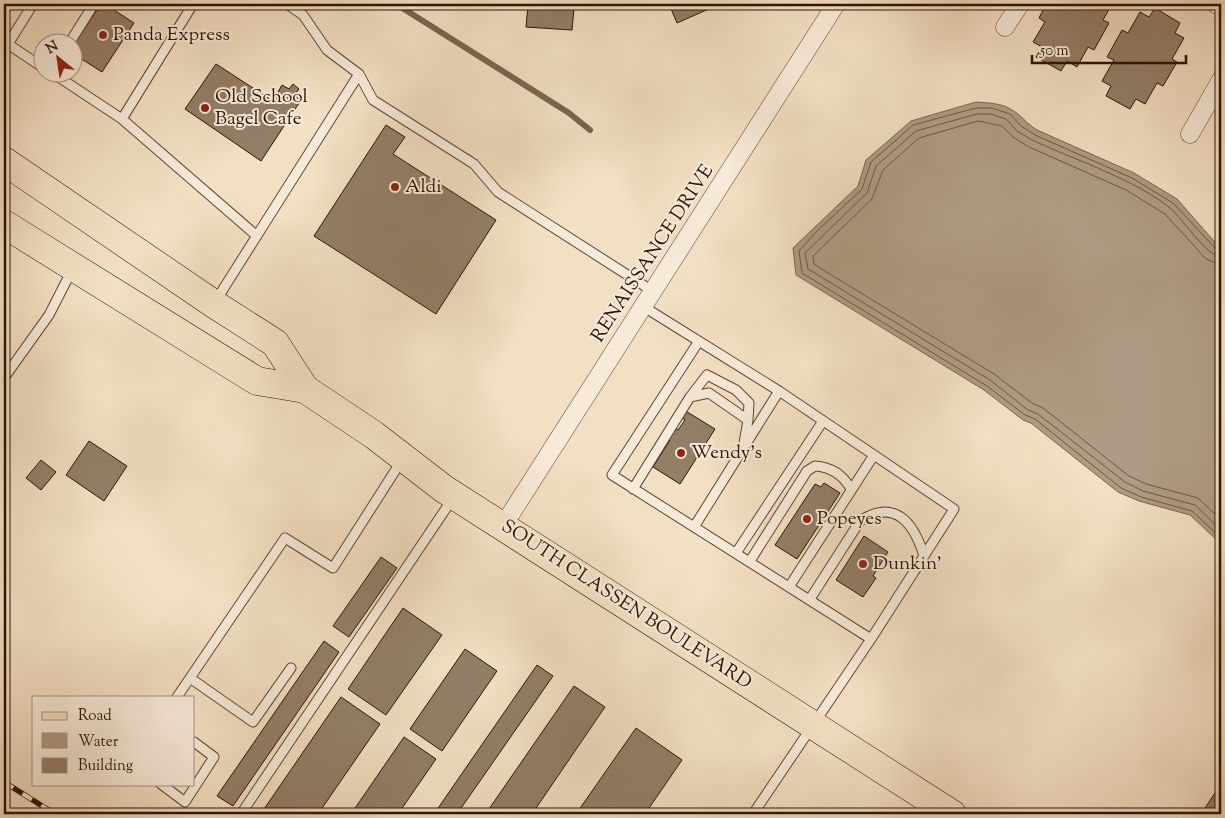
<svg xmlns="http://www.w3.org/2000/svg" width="1225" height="818" viewBox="0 0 1225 818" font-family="'Sorts Mill Goudy',serif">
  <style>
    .water { fill: #af9a83; stroke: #7a6451 }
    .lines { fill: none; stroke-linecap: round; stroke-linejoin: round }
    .shore { stroke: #6d5744; stroke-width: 1 }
    .stream { stroke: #7a6451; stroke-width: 6 }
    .building { fill: #937e68; stroke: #2b1406 }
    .service-casing { stroke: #5d4735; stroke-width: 11 }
    .minor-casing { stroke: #5d4735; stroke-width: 19 }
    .primary-casing { stroke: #2b1406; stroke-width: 29 }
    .service { stroke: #f7ead8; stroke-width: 9 }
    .minor { stroke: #f7ead8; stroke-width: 18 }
    .primary { stroke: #f3dfc3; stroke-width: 28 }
    .rail-casing { stroke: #2b1406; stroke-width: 5.5 }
    .rail { stroke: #f7ead8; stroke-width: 4; stroke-dasharray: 11; stroke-linecap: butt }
    .poi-dot { fill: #8f2418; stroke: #f7ead8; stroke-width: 2 }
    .labels { text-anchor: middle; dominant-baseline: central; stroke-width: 4; stroke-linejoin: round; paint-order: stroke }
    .poi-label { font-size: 19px; fill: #2b1406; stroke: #f7ead8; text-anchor: start }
    .street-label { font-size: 19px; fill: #2b1406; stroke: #f7ead8 }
  </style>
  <rect width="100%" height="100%" fill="#f3dfc3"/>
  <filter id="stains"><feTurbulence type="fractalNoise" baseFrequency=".004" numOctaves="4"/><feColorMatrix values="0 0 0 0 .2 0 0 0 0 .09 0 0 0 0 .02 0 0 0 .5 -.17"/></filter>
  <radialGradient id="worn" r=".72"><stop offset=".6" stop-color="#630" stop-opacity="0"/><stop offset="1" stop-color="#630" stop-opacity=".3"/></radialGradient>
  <!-- water -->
  <path class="water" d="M976,102C988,103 1002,103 1012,110C1020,114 1027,124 1037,130L1134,173L1177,199L1221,249V544L1190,515L1139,501L1118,492L1031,423L1023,420L984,390L796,275L793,248L858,186L866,160L911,121Z"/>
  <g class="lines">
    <!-- shore -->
    <path class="shore" d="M1221,251L1216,249L1173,203L1132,178L1035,135L1021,126L1010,114L992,108H976L913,125L871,162L862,189L817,231L799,251L802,273L987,386L1025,415L1035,419L1121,488L1141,497L1192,511L1221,538
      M1221,257C1206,256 1183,219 1170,208C1136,180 1073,159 1032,140L1017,131L1006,119L991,114H977L916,131L876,166L867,193L805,253L808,269L990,380L1028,410L1038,414L1125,482L1143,491L1195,505L1221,530
      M1221,265L1206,259L1165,214L1126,190L1029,147L1013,137L1002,126L978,121L919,138L883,170L872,199L813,256L814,264L833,276L994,374L1032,403L1043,408L1129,476L1146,484L1198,498L1221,520"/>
    <!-- stream -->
    <path class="stream" d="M396,4L569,113L590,130"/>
  </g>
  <!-- building -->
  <path class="building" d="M101,4H105L134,23L102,72L72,53V47Z
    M669,4H720L677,23Z
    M1046,4H1112L1103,20L1109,23L1094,50L1088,47L1077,67L1067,61L1061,71L1036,57L1042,47L1033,42L1045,22L1039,18Z
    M528,5L574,8L572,30L526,27Z
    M1155,8L1180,23L1175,33L1184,38L1172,59L1177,62L1163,86L1157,83L1145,104L1136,99L1130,109L1106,96L1111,86L1102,81L1114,60L1107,57L1122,30L1128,33L1140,12L1149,17Z
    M216,64L273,101L282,85L289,89L293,84L299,89L296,93L303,97L261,161L185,109Z
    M386,125L405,137L393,154L496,220L436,314L314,236Z
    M684,410L715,429L680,484L653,467L670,440L666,437L673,427L678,430L685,420L680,416Z
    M89,441L127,466L104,501L66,475Z
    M41,460L56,472L41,490L26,478Z
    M824,483L840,493L797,559L775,545L815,484L821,487Z
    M864,536L888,552L873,576L876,578L863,597L836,580Z
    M381,557L397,568L349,637L333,626Z
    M403,608L442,635L386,715L348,689Z
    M324,641L339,652L233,806L217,796Z
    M465,649L497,671L442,751L410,729Z
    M537,665L553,676L457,814H434Z
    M574,686L605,707L532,814H497L489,809Z
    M341,697L380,724L318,814H265L262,812Z
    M636,728L682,760L645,814H576Z
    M404,737L436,759L398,814H351Z
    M1221,784V814H1201Z"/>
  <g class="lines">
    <defs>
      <path id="service" d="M33,4L8,44L42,67
        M70,42L94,4
        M51,72L122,119L257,236
        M359,74L373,100L474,164L498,192L654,292
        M122,119L193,4
        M215,302L359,74L327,50L303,15L287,4
        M644,307L779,391L954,509L871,639
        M699,341L612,475L871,639L753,814
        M4,378L49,315L72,270
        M690,397L707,375L736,390L749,403L748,420
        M633,489L690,397L709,393L748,420L743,449
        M694,527L779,391
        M736,553L823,421
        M750,561L807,471L815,466C832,467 843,475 851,489
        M789,587L874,455
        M810,599L860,521C895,498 914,523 924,556
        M291,668L253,722L190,678L285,538L333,568L402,460
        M177,697L190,678
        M161,784L185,802L214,757L194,742
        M241,814L453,498"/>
      <path id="minor" d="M1216,4L1221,7
        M1005,27L1020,4
        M1190,134L1221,80
        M503,526L836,4"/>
      <path id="primary" d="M4,161L214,304L275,343L305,389L374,435L444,489L952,814
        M4,224L257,381L305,389"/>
    </defs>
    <!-- service casing -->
    <use href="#service" class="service-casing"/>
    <!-- minor casing -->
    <use href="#minor" class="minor-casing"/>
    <!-- primary casing -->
    <use href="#primary" class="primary-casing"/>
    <!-- service -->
    <use href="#service" class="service"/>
    <!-- minor -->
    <use href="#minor" class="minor"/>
    <!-- primary -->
    <use href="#primary" class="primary"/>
    <defs>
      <path id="rail" d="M4,782L55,814"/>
    </defs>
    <!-- rail casing -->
    <use href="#rail" class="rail-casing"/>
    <!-- rail -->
    <use href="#rail" class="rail"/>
  </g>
  <!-- markers -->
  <g class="poi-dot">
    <circle cx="103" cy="35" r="5"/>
    <circle cx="205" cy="108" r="5"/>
    <circle cx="395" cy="187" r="5"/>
    <circle cx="681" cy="453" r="5"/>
    <circle cx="807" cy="519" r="5"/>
    <circle cx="863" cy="564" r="5"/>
  </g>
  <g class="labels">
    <!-- poi labels -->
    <g class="poi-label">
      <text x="113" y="35">Panda Express</text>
      <text x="215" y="97">Old School<tspan x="215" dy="22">Bagel Cafe</tspan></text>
      <text x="405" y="187">Aldi</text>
      <text x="691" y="453">Wendy's</text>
      <text x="817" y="519">Popeyes</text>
      <text x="873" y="564">Dunkin'</text>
    </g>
    <!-- street labels -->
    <g class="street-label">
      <text transform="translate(653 254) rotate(-57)">RENAISSANCE DRIVE</text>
      <text transform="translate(626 605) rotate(33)">SOUTH CLASSEN BOULEVARD</text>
    </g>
  </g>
  <!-- margin -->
  <rect width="1225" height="818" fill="none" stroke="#f3dfc3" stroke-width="20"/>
  <rect x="5" y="5" width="1215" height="808" fill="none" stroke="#2b1406" stroke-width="2.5"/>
  <rect x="10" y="10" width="1205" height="798" fill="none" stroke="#2b1406"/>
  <!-- legend -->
  <rect x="32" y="696" width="162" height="90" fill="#f7ead8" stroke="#a59484"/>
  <rect x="42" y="712" width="25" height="8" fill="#f3dfc3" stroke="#a59484"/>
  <text x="78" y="720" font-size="15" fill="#2b1406">Road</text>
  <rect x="42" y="733" width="25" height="15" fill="#af9a83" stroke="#a59484"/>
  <text x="78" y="746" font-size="15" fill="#2b1406">Water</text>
  <rect x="42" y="758" width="25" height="15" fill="#937e68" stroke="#a59484"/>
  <text x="78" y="770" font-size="15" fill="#2b1406">Building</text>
  <!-- north arrow -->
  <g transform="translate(58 58) rotate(330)"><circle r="24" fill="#f7ead8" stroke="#a59484"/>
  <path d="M0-4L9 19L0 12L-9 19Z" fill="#8f2418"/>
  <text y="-8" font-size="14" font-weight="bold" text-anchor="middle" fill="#2b1406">N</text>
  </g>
  <!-- scale -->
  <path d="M1032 55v8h154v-8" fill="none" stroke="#2b1406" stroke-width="2.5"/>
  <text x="1040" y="55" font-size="15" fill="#2b1406" stroke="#f7ead8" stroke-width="4" paint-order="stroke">50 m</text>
  <rect width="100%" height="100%" filter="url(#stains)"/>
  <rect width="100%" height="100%" fill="url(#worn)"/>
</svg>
